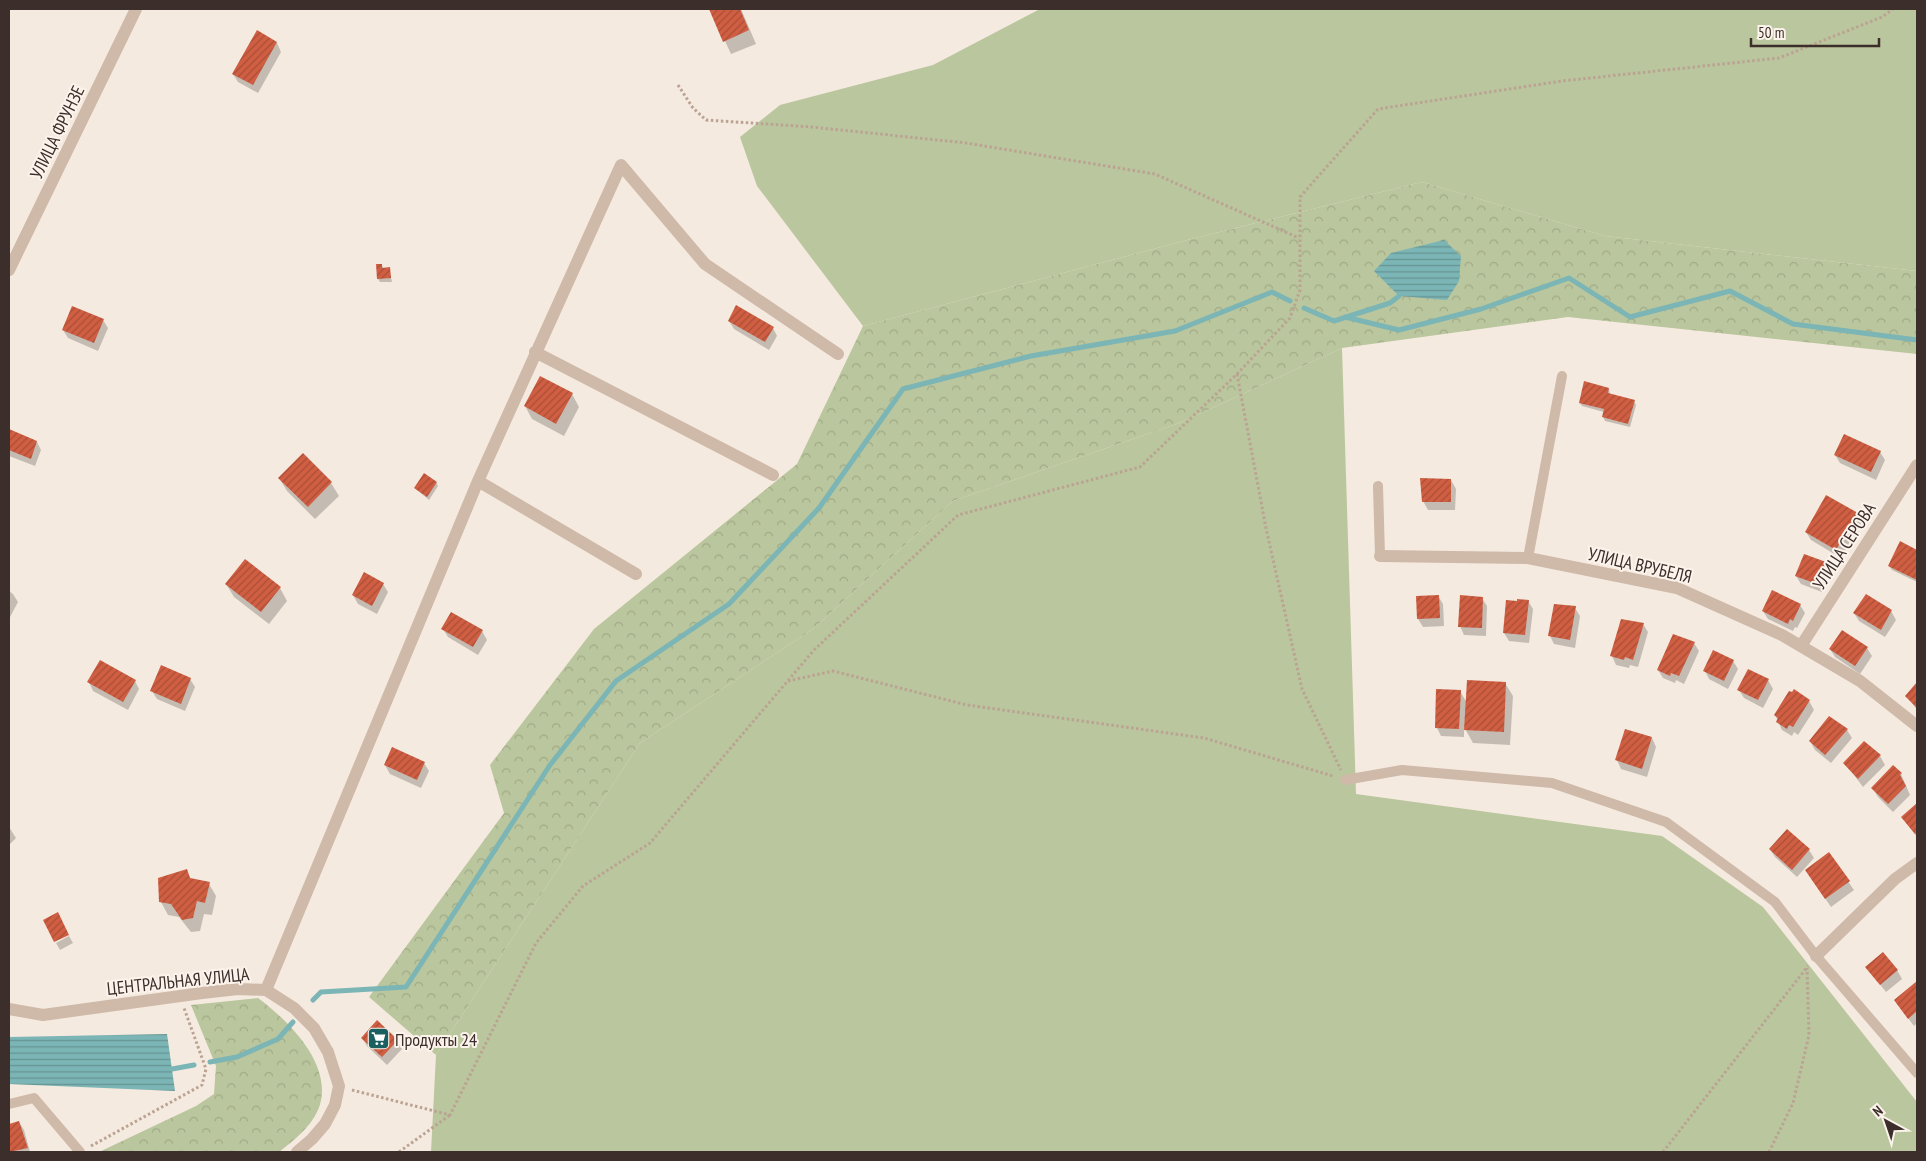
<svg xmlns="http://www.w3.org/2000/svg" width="1926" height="1161" viewBox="0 0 1926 1161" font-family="'PT Sans Narrow',sans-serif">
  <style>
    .green { fill: #bac69d }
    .forest { fill: url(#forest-crowns) }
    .water { fill: url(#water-rules) }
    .shadow { fill: #0003 }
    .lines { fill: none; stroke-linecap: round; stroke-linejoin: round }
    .stream { stroke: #7bb5b5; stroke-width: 5 }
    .building { fill: url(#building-hatch) }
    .path { stroke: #bba393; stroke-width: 3; stroke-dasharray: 2.5 2.5; stroke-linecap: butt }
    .service { stroke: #cfb9a9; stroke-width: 10 }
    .minor { stroke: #cfb9a9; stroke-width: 12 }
    .tertiary { stroke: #cfb9a9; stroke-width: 12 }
    .labels { text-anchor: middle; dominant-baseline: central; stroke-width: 4; stroke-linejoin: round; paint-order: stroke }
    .street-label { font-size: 18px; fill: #3c2e2a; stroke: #fcf4ec }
    .poi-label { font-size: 18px; fill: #3c2e2a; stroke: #fcf4ec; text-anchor: start }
  </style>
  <defs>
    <pattern id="forest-crowns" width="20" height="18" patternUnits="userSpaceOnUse" patternTransform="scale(1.25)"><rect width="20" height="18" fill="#bac69d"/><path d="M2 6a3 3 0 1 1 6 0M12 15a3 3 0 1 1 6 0" fill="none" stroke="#a1aa87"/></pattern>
    <pattern id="water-rules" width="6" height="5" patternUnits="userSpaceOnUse" patternTransform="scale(1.25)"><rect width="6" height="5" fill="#7bb5b5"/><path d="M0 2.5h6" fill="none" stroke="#669493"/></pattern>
    <pattern id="building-hatch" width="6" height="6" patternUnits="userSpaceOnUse" patternTransform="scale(1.25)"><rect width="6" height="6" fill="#d05e42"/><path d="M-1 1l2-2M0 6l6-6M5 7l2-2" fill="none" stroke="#aa4e37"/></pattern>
  </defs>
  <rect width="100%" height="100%" fill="#f5eadf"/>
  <!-- green -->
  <path class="green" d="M1040,9H1917V271L1605,236L1422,182L1195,238L863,326L757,186L740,137L780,105L933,65Z
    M1342,348L1356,794L1662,836L1763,907L1917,1102V1152H431L436,1055L640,743L813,629L953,501L1182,422Z"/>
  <!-- forest -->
  <path class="forest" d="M1422,182L1605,236L1917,271V354L1568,317L1342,348L1182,422L953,501L813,629L640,743L436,1055L369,997L504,813L490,765L594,629L797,464L863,326L1195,238Z
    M258,998C289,1021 336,1067 318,1110C310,1128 294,1140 279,1152H99L196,1106L214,1094L216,1066L191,1005Z"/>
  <!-- water -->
  <path class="water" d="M1444,240L1461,256L1459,281L1447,300L1399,296L1374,271L1391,253Z
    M167,1034L175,1091L9,1084V1037Z"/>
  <!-- shadow -->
  <path class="shadow" d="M710,9H741L756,44L731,54Z
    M257,32L277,43L281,52L258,93L238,82L233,74Z
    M382,265L384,269L389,268L392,282H380L378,279Z
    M103,320L108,328L98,351L68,338L63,330Z
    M729,321L773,328L777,336L769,350L734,329Z
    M1609,389L1610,395L1634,401L1636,405L1630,427L1605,421L1603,417L1604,412L1582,406L1580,403Z
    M572,394L579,407L564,436L532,419L525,406Z
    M9,431L37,442L41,450L35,466L9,456Z
    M1880,452L1885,460L1876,480L1840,463L1835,455Z
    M303,455L331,483L339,496L315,519L287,491L279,478Z
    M1451,480L1456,489L1455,510H1428L1423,501Z
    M436,482L438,486L429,500L416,489Z
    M1857,514L1862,522L1857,530L1859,533L1856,538L1853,536L1841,558L1811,540L1806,532Z
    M1900,543L1917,551V582L1892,570L1889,566Z
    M1825,563L1830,572L1822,592L1801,584L1796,576Z
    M226,584L280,588L287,601L269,624L234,597Z
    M383,584L388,592L377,614L358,604L353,595Z
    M9,591L13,594L18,602L9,619Z
    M1438,596L1443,604L1444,626L1423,627L1418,619Z
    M1866,596L1891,611L1896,620L1885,637L1859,621L1854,613Z
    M1482,598L1487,606L1486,636L1464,635L1460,626Z
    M1528,601L1533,609L1529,643L1509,641L1504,633Z
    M1800,605L1805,613L1797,628L1795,627L1793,631L1768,619L1763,611Z
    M1575,608L1580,616L1575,648L1554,644L1550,636Z
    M1643,624L1648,632L1638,667L1630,665L1629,668L1616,665L1612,656Z
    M443,629L482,631L487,640L478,655L448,637Z
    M1694,643L1699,651L1684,684L1676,680L1675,683L1663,678L1658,670Z
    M1867,648L1872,656L1860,674L1835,657L1830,649Z
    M1733,661L1738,669L1728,689L1709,679L1705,671Z
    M190,679L195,687L185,711L157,699L152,691Z
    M1768,680L1773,689L1763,708L1744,698L1739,690Z
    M135,681L139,689L128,710L93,691L89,682Z
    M1505,683L1513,696L1510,745L1473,743L1464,727V737L1441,736L1437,728L1460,691L1467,703Z
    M1917,684V710L1907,696Z
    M1809,701L1814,710L1798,735L1794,732L1792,736L1782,730L1775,715Z
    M1847,730L1852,738L1831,763L1815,750L1810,741Z
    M1652,738L1656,747L1647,777L1621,769L1617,760Z
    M1864,742L1880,756L1885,765L1863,787L1845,763Z
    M424,763L429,771L421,788L390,774L385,765Z
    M1901,774L1910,795L1893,812L1878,797L1873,789Z
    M1917,804V837L1902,817Z
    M9,827L16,838L9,845Z
    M1770,849L1809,850L1814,858L1797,877L1775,857Z
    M1829,854L1854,890L1831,907L1811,878Z
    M186,870L191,879L209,884L216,896L212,915L204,914L200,931L191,932L179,917L168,915L161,902Z
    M69,936L73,943L60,950L56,943Z
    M1867,968L1897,970L1902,979L1886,992Z
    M1917,982V1023L1914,1026L1895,1001Z
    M362,1038L397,1041L402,1049L387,1065L367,1046Z
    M19,1122L24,1130L30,1152H9V1125Z"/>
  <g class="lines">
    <!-- stream -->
    <path class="stream" d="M1304,308L1334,321L1390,303L1399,296
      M1345,317L1399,330L1481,309L1569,278L1630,317L1730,291L1793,324L1917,340
      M313,1000L321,992L406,987L550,765L616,681L729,604L819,508L903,389L1031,356L1175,331L1272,292L1290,301
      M210,1062L237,1057L278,1039L293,1022
      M172,1069L194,1065"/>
  </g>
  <!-- building -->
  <path class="building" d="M709,9H740L749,30L723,42Z
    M257,30L277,42L253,85L232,74Z
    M376,264H382V268L390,267L391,278L377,279Z
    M736,305L774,327L765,342L728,321Z
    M72,306L104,319L94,343L62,330Z
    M540,376L573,393L556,424L524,406Z
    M1584,381L1609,388L1608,393L1635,400L1628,424L1602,417L1604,409L1579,403Z
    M9,429L37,441L31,459L9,450Z
    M1844,434L1881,451L1871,472L1834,455Z
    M303,453L332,482L308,507L278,478Z
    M424,473L437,482L427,497L414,488Z
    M1420,478L1451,479V502H1422Z
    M1826,495L1858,513L1852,522L1855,524L1851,530L1848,529L1836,550L1805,532Z
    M1900,541L1917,550V580L1888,566Z
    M1804,554L1826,562L1817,584L1795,576Z
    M245,559L281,587L261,612L225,584Z
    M364,572L384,583L372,606L352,595Z
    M1772,590L1801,604L1793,621L1790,619L1788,624L1762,611Z
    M1866,594L1892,610L1881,630L1853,613Z
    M1439,595L1440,618L1417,619L1416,596Z
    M1460,595L1483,597L1482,628L1458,627Z
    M1517,599L1529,600L1525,635L1503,633L1506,600L1517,601Z
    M1554,604L1576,606L1570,640L1548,636Z
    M451,612L483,630L473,647L441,629Z
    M1621,619L1644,623L1633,660L1625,657L1624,660L1610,656Z
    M1842,630L1868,647L1855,666L1829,649Z
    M1673,634L1695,642L1679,676L1671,673L1670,676L1657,670Z
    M1713,650L1734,660L1724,681L1703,671Z
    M100,660L136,680L123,702L87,682Z
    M161,665L191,678L181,704L150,691Z
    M1748,669L1769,679L1758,700L1737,690Z
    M1467,680L1506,682L1504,732L1464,730Z
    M1917,682V708L1905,696Z
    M1436,689L1461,690L1459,729L1435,728Z
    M1794,689L1810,700L1793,727L1789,725L1787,729L1776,722L1778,718L1774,715L1789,691L1792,692Z
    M1829,716L1848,729L1825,755L1809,741Z
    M1625,729L1652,737L1642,769L1615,760Z
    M1864,741L1881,755L1858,779L1843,763Z
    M392,747L425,762L417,780L384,765Z
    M1893,765L1902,773L1900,775L1906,786L1888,804L1871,788Z
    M1917,803V833L1915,834L1901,817Z
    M1787,829L1810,849L1792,870L1769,849Z
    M1829,852L1850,881L1825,899L1805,870Z
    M187,869L190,878L210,882L205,903L197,901L193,918L182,920L171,904L159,902L158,878Z
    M58,912L69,935L54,942L43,920Z
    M1883,952L1898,970L1880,985L1865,967Z
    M1917,981V1011L1908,1019L1894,1000Z
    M377,1020L398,1040L382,1057L361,1038Z
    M19,1121L28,1148L9,1152V1124Z"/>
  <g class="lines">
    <!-- path -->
    <path class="path" d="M678,85L693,108L706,120L812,127L966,143L1155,174L1299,238
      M1237,374L1266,528L1302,689L1341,770
      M788,681L833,671L967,705L1204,738L1333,776
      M352,1090L450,1115L536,943L583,886L650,843L814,650L958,515L1140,467L1237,374L1290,318L1300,290V197L1378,109L1562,81L1779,58L1882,17L1893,9
      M91,1146L202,1085L206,1069L184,1008
      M399,1152L450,1115
      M1663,1152L1808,966
      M1769,1152L1793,1103L1809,1035L1807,968"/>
    <!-- service -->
    <path class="service" d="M1378,486L1380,556
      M1528,558L1562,376
      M1345,780L1402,770L1552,783L1666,822L1775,902L1816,956L1917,1073
      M9,1104L34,1098L80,1152"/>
    <!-- minor -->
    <path class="minor" d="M535,352L773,475
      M478,481L636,574
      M1380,556L1528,558L1677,588L1782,635L1860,681L1917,726
      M1801,646L1917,465
      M1816,956L1895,879L1917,863
      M266,990L478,481L621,165L705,264L838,354"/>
    <!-- tertiary -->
    <path class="tertiary" d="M9,270L136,9
      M9,1009L43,1015L202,993L238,989L266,990L294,1008L314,1028L328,1052L339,1086L335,1105L325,1124L312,1139L297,1152"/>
  </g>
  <!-- icons -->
  <defs>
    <symbol id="supermarket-square" viewBox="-11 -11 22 22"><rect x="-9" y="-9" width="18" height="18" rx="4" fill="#1b6061" stroke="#fcf4ec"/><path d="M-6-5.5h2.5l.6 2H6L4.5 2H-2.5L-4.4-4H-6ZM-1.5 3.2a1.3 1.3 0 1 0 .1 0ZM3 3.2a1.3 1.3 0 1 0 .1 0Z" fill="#fff"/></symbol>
  </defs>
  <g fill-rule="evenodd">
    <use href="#supermarket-square" x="366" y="1026" width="25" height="25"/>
  </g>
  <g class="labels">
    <!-- street labels -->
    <g class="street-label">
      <text transform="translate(57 132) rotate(-64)">УЛИЦА ФРУНЗЕ</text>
      <text transform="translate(1844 546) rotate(-57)">УЛИЦА СЕРОВА</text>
      <text transform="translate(1640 565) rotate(13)">УЛИЦА ВРУБЕЛЯ</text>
      <text transform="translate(178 981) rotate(-6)">ЦЕНТРАЛЬНАЯ УЛИЦА</text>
    </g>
    <!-- poi labels -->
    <g class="poi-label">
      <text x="395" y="1039">Продукты 24</text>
    </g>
  </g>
  <!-- border -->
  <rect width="1926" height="1161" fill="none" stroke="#3c2e2a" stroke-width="20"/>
  <!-- north arrow -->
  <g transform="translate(1886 1121) rotate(320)" stroke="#fcf4ec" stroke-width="4" paint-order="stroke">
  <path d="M0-4L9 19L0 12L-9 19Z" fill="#3c2e2a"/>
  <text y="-8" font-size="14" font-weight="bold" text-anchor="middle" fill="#3c2e2a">N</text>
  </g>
  <!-- scale -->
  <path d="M1751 38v8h128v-8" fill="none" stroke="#3c2e2a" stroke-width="2.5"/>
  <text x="1758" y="38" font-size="15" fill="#3c2e2a" stroke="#fcf4ec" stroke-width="4" paint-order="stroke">50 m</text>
</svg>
